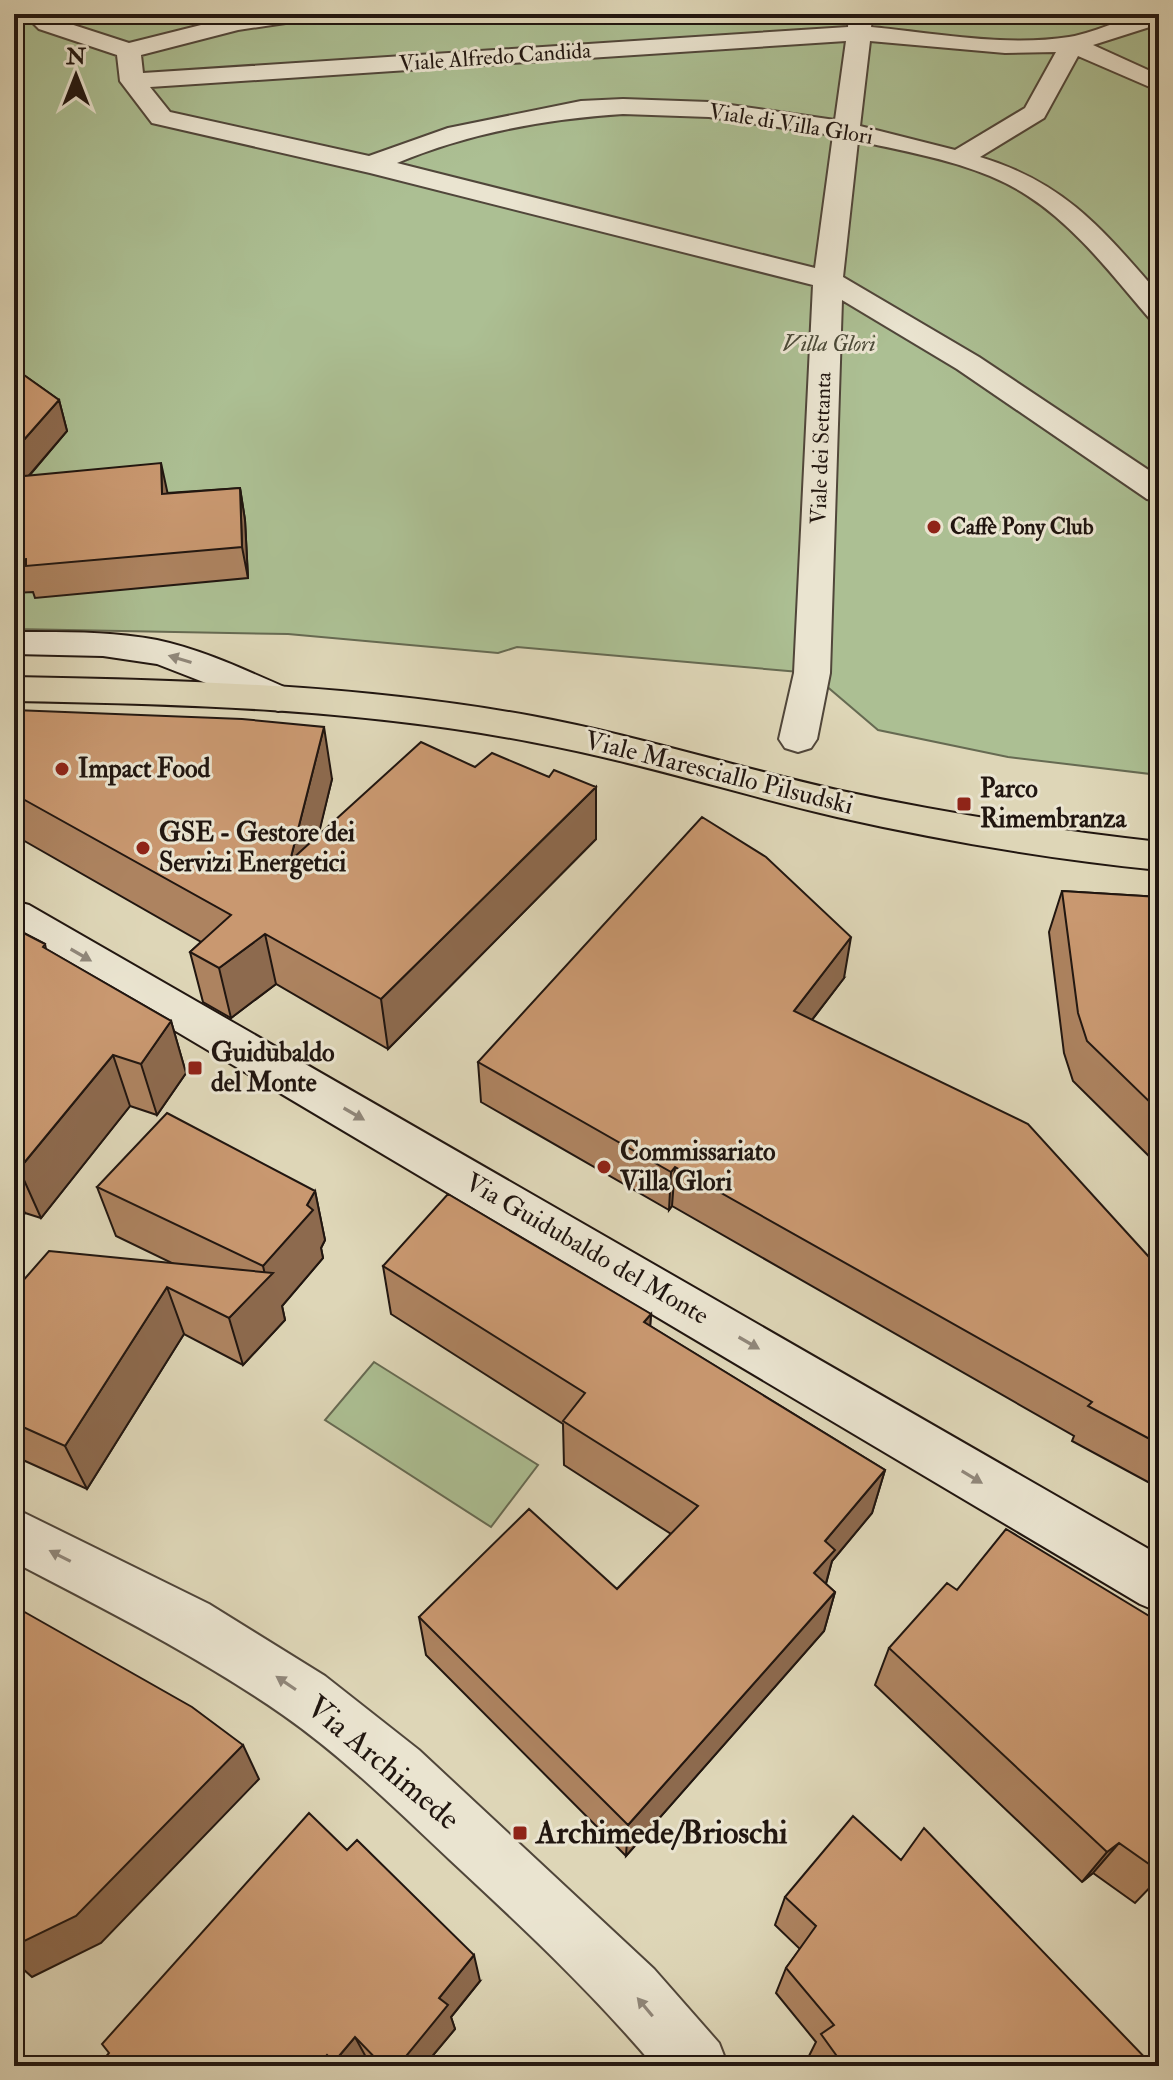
<svg xmlns="http://www.w3.org/2000/svg" width="1173" height="2080" viewBox="0 0 1173 2080" font-family="'IM FELL Double Pica',serif">
  <style>
    .green { fill: #acbf93; stroke: #666a52; stroke-width: 2 }
    .lines { fill: none; stroke-linecap: round; stroke-linejoin: round }
    .street-casing { stroke: #50463a; stroke-width: 4 }
    .secondary-casing { stroke: #211610; stroke-width: 4 }
    .primary-casing { stroke: #211610; stroke-width: 4 }
    .street { fill: #eae4d0; fill-rule: evenodd }
    .secondary { fill: #eae4d0; fill-rule: evenodd }
    .primary { fill: #ded6b7; fill-rule: evenodd }
    .wall { fill: #ad8360; stroke: #211610; stroke-width: 2 }
    .shaded-wall { fill: #8d6a4e; stroke: #211610; stroke-width: 2 }
    .building { fill: #c99870; stroke: #211610; stroke-width: 2 }
    .oneway { fill: #90877a }
    .poi-dot { fill: #8f2418; stroke: #eae4d0; stroke-width: 3 }
    .labels { text-anchor: middle; dominant-baseline: central; stroke-width: 6; stroke-linejoin: round; paint-order: stroke }
    .far-street-label { font-size: 22px; fill: #211610; stroke: #eae4d0 }
    .far-park-label { font-size: 22px; font-style: italic; fill: #4b4937; stroke: #eae4d0 }
    .far-poi-label { font-size: 22px; font-weight: bold; fill: #211610; stroke: #eae4d0; text-anchor: start }
    .poi-label { font-size: 26px; font-weight: bold; fill: #211610; stroke: #eae4d0; text-anchor: start }
    .street-label { font-size: 26px; fill: #211610; stroke: #eae4d0 }
    .near-street-label { font-size: 32px; fill: #211610; stroke: #eae4d0 }
    .near-poi-label { font-size: 32px; font-weight: bold; fill: #211610; stroke: #eae4d0; text-anchor: start }
  </style>
  <rect width="100%" height="100%" fill="#ded6b7"/>
  <filter id="stains"><feTurbulence type="fractalNoise" baseFrequency=".0025" numOctaves="4"/><feColorMatrix values="0 0 0 0 .2 0 0 0 0 .09 0 0 0 0 .02 0 0 0 .5 -.17"/></filter>
  <radialGradient id="worn" r=".72"><stop offset=".6" stop-color="#630" stop-opacity="0"/><stop offset="1" stop-color="#630" stop-opacity=".3"/></radialGradient>
  <!-- green -->
  <path class="green" d="M14,14H1159V775L1008,757L878,730L811,673L517,647L498,653L288,634L14,629Z
    M374,1362L538,1465L491,1527L325,1420Z"/>
  <g class="lines">
    <defs>
      <path id="street" d="M24,14H50L55,19L129,43L237,16L311,14L307,19L299,21L238,30L141,55L143,73L848,27L849,14H873L871,27C935,33 1006,47 1069,37C1100,32 1127,14 1159,14V24L1093,45L1159,75V91L1078,56L1044,118L980,157C1066,183 1103,230 1159,294V321L1149,318C1112,275 1076,227 1028,196C980,164 913,153 858,141L843,277L979,357L1159,477V502L1147,499L957,369L842,300L830,673L817,739L811,748L798,752L785,748L779,739L794,673L813,285L370,173L152,123L120,81L117,55L39,29ZM846,41L835,120L709,102L623,99L581,101L448,128L369,156L170,112L150,87ZM870,41L1005,53L1056,52L1025,108L955,150L860,126ZM623,114L709,117L833,135L815,268L397,163C468,133 546,119 623,114Z
        M14,1508L209,1604L325,1676L419,1750L654,1969L719,2043L728,2066H654C591,1991 520,1925 449,1859C396,1809 343,1757 283,1715C198,1656 106,1610 14,1562Z"/>
      <path id="secondary" d="M14,632C62,632 110,631 157,640C204,650 247,671 291,690L297,699L291,708L278,711L157,664L103,656L14,654Z
        M14,901L29,905L1159,1555V1612L1140,1604L14,935Z"/>
      <path id="primary" d="M14,677C187,680 361,685 532,716C635,735 735,767 837,790C943,813 1051,830 1159,842V870C1051,859 943,841 837,817C735,793 635,761 532,742C361,709 187,704 14,701Z"/>
    </defs>
    <!-- street casing -->
    <use href="#street" class="street-casing"/>
    <!-- secondary casing -->
    <use href="#secondary" class="secondary-casing"/>
    <!-- primary casing -->
    <use href="#primary" class="primary-casing"/>
    <!-- street -->
    <use href="#street" class="street"/>
    <!-- secondary -->
    <use href="#secondary" class="secondary"/>
    <!-- primary -->
    <use href="#primary" class="primary"/>
  </g>
  <!-- wall -->
  <path class="wall" d="M14,368L59,400L67,431L29,476L167,493L240,488L245,520L248,578L35,598L33,592L14,593Z
    M14,710L332,779L318,835L475,767L549,777L596,787V839L388,1049L276,984L231,1018L203,1002L190,952L201,942L14,835Z
    M1062,891L1159,897V1166L1073,1081L1064,1053L1049,932Z
    M14,928L45,944L46,949L171,1021L186,1073L157,1115L130,1106L41,1218L25,1213L14,1228Z
    M844,978L812,1020L1159,1268V1488L1072,1441L1074,1436L672,1206L669,1210L481,1102L478,1062Z
    M97,1187L315,1191L325,1240L321,1248L323,1258L282,1306L285,1320L243,1365L184,1334L87,1489L14,1456V1291L172,1263L116,1236Z
    M383,1266L651,1314L650,1326L885,1470L872,1513L832,1561L826,1584L835,1592L824,1631L626,1856L426,1655L419,1617L617,1589L671,1534L564,1465L563,1424L391,1314Z
    M1159,1622V1878L1135,1903L1093,1873L1082,1882L875,1685L889,1648Z
    M901,1860L1153,2066H816L809,2056L816,2042L776,1993L786,1968L800,1949L775,1925L785,1897Z
    M480,1981L451,2017L455,2029L424,2066H374L367,2059L362,2066H98Z"/>
  <!-- shaded-wall -->
  <path class="shaded-wall" d="M59,400L67,431L14,493V451Z
    M161,463L168,495L162,494Z
    M240,488L245,520L248,578L242,547Z
    M324,727L332,779L300,912L290,861Z
    M596,787V839L388,1049L381,999Z
    M265,934L276,984L231,1018L219,968Z
    M851,937L844,978L788,1051L794,1011Z
    M171,1021L186,1073L157,1115L141,1064Z
    M113,1055L130,1106L41,1218L19,1169Z
    M675,1167L672,1206L669,1210L671,1172Z
    M14,1188L25,1213L14,1228Z
    M315,1191L325,1240L321,1248L323,1258L282,1306L285,1320L243,1365L229,1318L266,1279L263,1266L307,1205Z
    M167,1287L184,1334L87,1489L65,1446Z
    M651,1314L648,1361L644,1322Z
    M885,1470L872,1513L832,1561L824,1590L814,1573L825,1541Z
    M835,1592L824,1631L626,1856L628,1825Z
    M243,1745L259,1779L101,1943L32,1977L14,1961V1946Z
    M1119,1843L1093,1873L1082,1882L1107,1852Z
    M474,1955L480,1981L451,2017L455,2029L424,2066H398L439,1998Z
    M355,2037L367,2059L362,2066H336L334,2062Z
    M327,2055L334,2066H317Z"/>
  <!-- building -->
  <path class="building" d="M14,368L59,400L14,451Z
    M161,463L162,494L240,488L242,547L26,566V559L14,560V477Z
    M14,710L242,719L324,727L290,861L421,742L475,767L492,753L549,777L554,770L596,787L381,999L265,934L219,968L190,952L231,915L14,794Z
    M702,817L766,857L851,937L794,1011L1028,1124L1159,1268V1444L1088,1406L1092,1402L675,1167L671,1172L478,1062Z
    M1062,891L1159,897V990H1154L1159,994V1111L1087,1041L1078,1013Z
    M14,928L45,944L43,947L171,1021L141,1064L113,1055L19,1169L14,1167Z
    M167,1113L315,1191L307,1205L313,1210L263,1266L97,1187Z
    M448,1194L651,1314L644,1322L885,1470L825,1541L835,1550L814,1573L835,1592L628,1825L419,1617L529,1509L617,1589L698,1506L563,1421L585,1393L383,1266Z
    M49,1251L273,1273L229,1318L167,1287L65,1446L14,1423V1291Z
    M1006,1529L1159,1622V1871L1119,1843L1107,1852L889,1648L947,1583L957,1590Z
    M14,1606L192,1707L243,1745L76,1916L14,1946Z
    M309,1813L347,1850L357,1840L474,1955L439,1998L448,2005L398,2066H383L355,2037L334,2062L327,2055L317,2066H298L296,2064L294,2066H98L109,2053L102,2044Z
    M853,1816L901,1860L924,1828L1153,2066H844L821,2034L834,2025L786,1968L816,1926L785,1897Z"/>
  <!-- one-way arrows -->
  <defs><path id="oneway-solid" d="M-6-.8H1V-3.2L6.5 0L1 3.2V.8H-6Z" transform="scale(2)"/></defs>
  <g class="oneway">
    <use href="#oneway-solid" transform="translate(180 659) rotate(-163)"/>
    <use href="#oneway-solid" transform="translate(81 955) rotate(30)"/>
    <use href="#oneway-solid" transform="translate(354 1114) rotate(30)"/>
    <use href="#oneway-solid" transform="translate(749 1343) rotate(30)"/>
    <use href="#oneway-solid" transform="translate(972 1477) rotate(31)"/>
    <use href="#oneway-solid" transform="translate(60 1556) rotate(-153)"/>
    <use href="#oneway-solid" transform="translate(286 1683) rotate(-146)"/>
    <use href="#oneway-solid" transform="translate(645 2007) rotate(-130)"/>
  </g>
  <!-- markers -->
  <g class="poi-dot">
    <circle cx="934" cy="527" r="8"/>
    <circle cx="62" cy="769" r="8"/>
    <rect x="956" y="796" width="16" height="16" rx="4"/>
    <circle cx="143" cy="848" r="8"/>
    <rect x="187" y="1060" width="16" height="16" rx="4"/>
    <circle cx="604" cy="1167" r="8"/>
    <rect x="512" y="1825" width="16" height="16" rx="4"/>
  </g>
  <g class="labels">
    <!-- far-street labels -->
    <g class="far-street-label">
      <text transform="translate(495 57) rotate(-4)">Viale Alfredo Candida</text>
      <text transform="translate(791 124) rotate(9)">Viale di Villa Glori</text>
      <text transform="translate(821 448) rotate(-88)">Viale dei Settanta</text>
    </g>
    <!-- far-park labels -->
    <g class="far-park-label">
      <text x="829" y="344">Villa Glori</text>
    </g>
    <!-- far-poi labels -->
    <g class="far-poi-label">
      <text x="950" y="527">Caffè Pony Club</text>
    </g>
    <!-- poi labels -->
    <g class="poi-label">
      <text x="78" y="769">Impact Food</text>
      <text x="980" y="789">Parco<tspan x="980" dy="30">Rimembranza</tspan></text>
      <text x="159" y="833">GSE - Gestore dei<tspan x="159" dy="30">Servizi Energetici</tspan></text>
      <text x="211" y="1053">Guidubaldo<tspan x="211" dy="30">del Monte</tspan></text>
      <text x="620" y="1152">Commissariato<tspan x="620" dy="30">Villa Glori</tspan></text>
    </g>
    <!-- street labels -->
    <g class="street-label">
      <text transform="translate(719 773) rotate(14)">Viale Maresciallo Pilsudski</text>
      <text transform="translate(587 1249) rotate(30)">Via Guidubaldo del Monte</text>
    </g>
    <!-- near-street labels -->
    <g class="near-street-label">
      <text transform="translate(383 1763) rotate(40)">Via Archimede</text>
    </g>
    <!-- near-poi labels -->
    <g class="near-poi-label">
      <text x="536" y="1833">Archimede/Brioschi</text>
    </g>
  </g>
  <!-- margin -->
  <rect width="1173" height="2080" fill="none" stroke="#ded6b7" stroke-width="48"/>
  <rect x="16" y="16" width="1141" height="2048" fill="none" stroke="#211610" stroke-width="4"/>
  <rect x="24" y="24" width="1125" height="2032" fill="none" stroke="#211610" stroke-width="2"/>
  <!-- north arrow -->
  <g transform="translate(76 76)" stroke="#eae4d0" stroke-width="6" paint-order="stroke">
  <path d="M0-6L14 30L0 20L-14 30Z" fill="#211610"/>
  <text y="-12" font-size="22" font-weight="bold" text-anchor="middle" fill="#211610">N</text>
  </g>
  <rect width="100%" height="100%" filter="url(#stains)"/>
  <rect width="100%" height="100%" fill="url(#worn)"/>
</svg>
